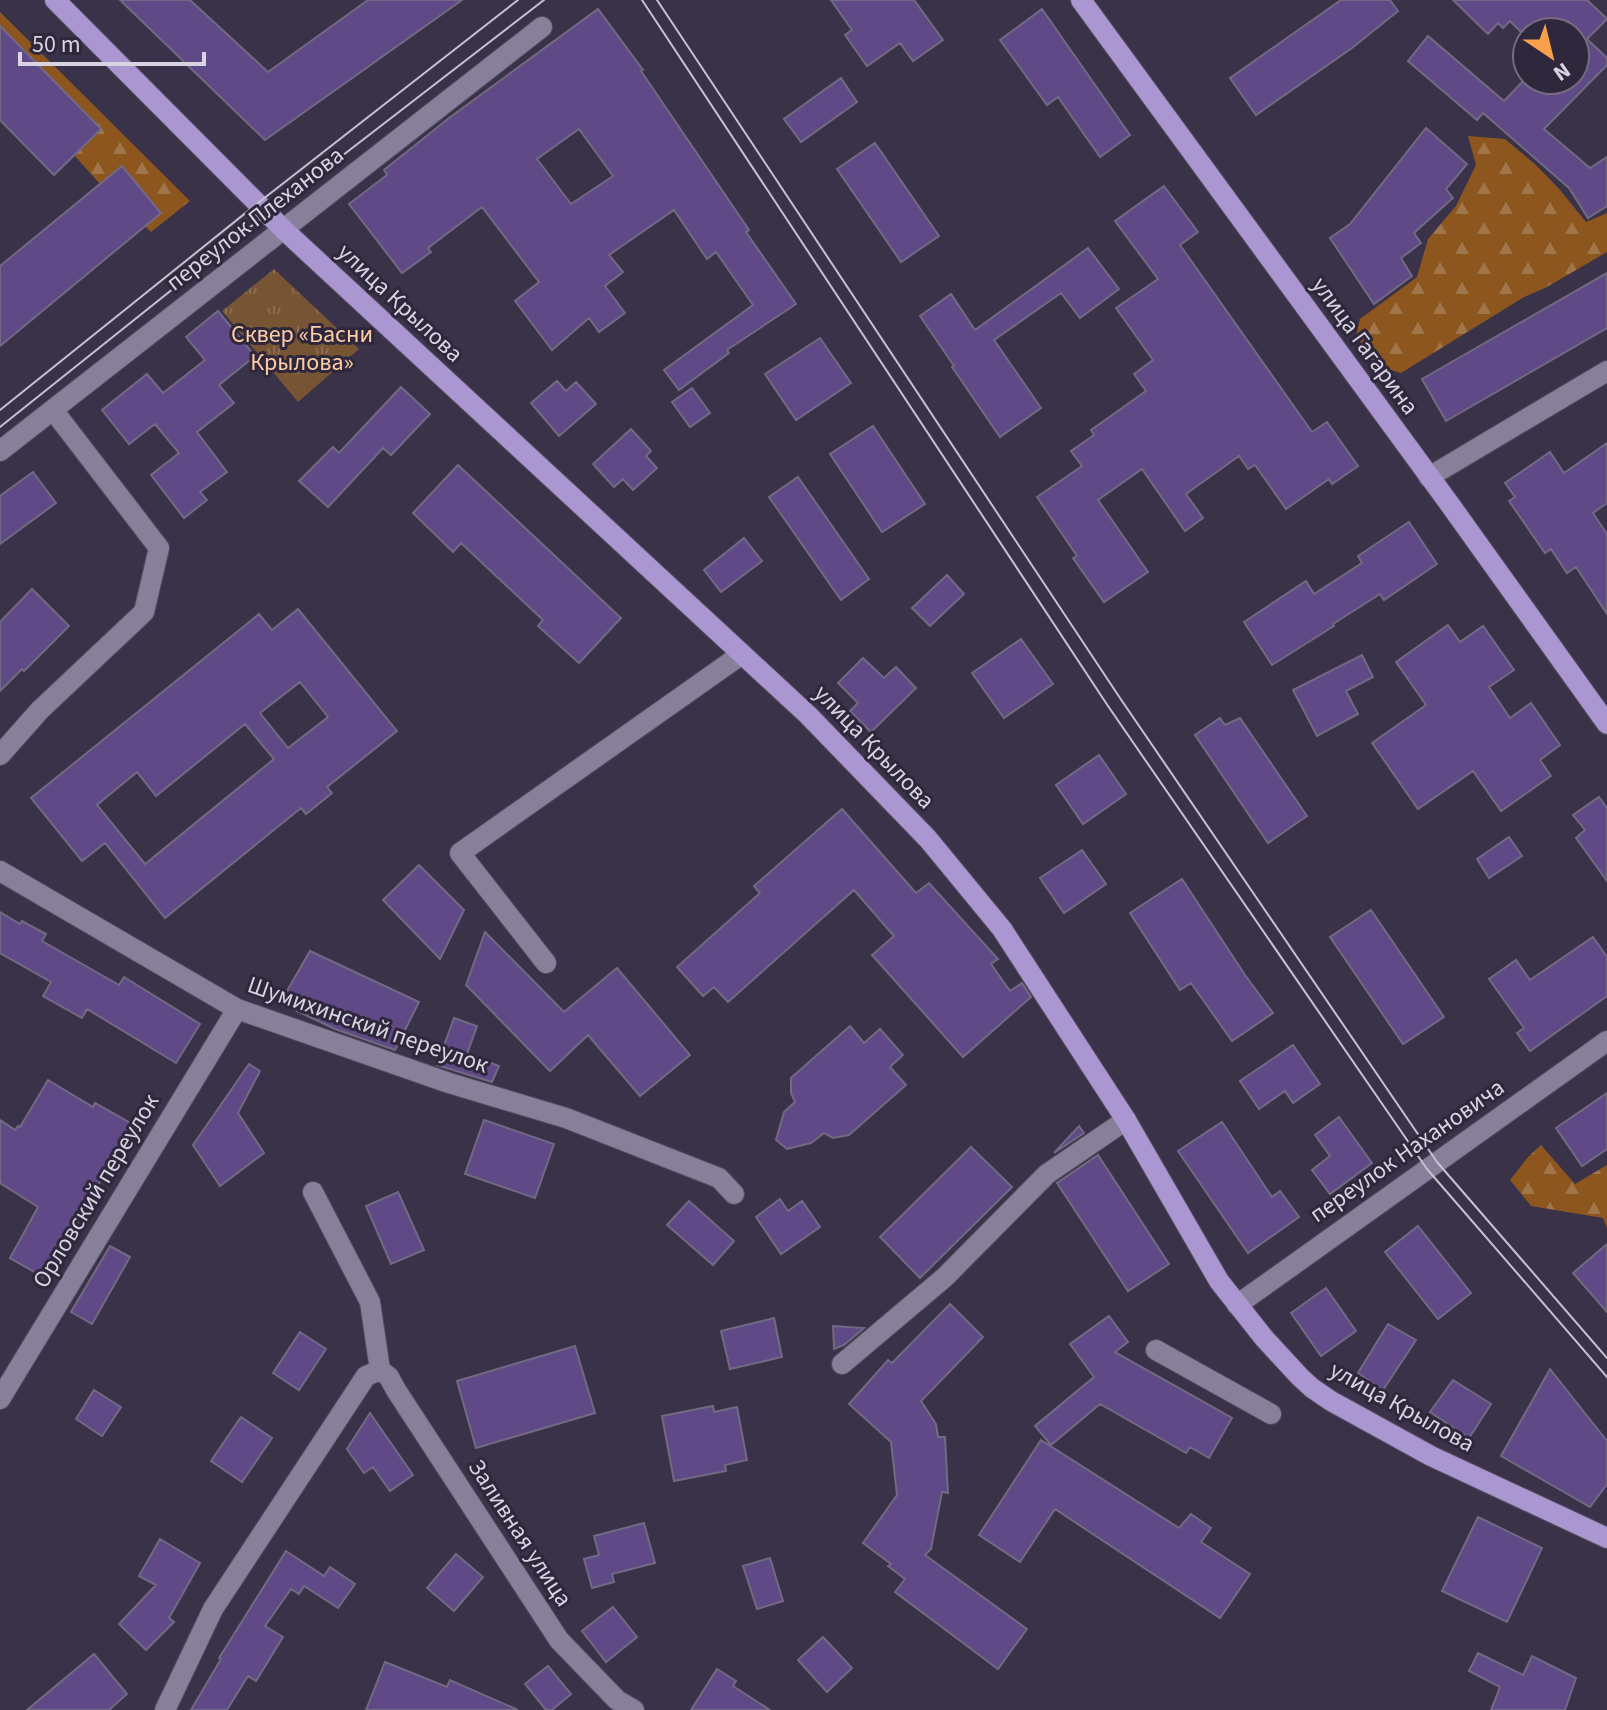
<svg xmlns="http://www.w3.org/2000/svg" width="1607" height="1710" viewBox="0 0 1607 1710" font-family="'Source Sans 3',sans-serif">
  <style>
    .forest { fill: url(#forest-firs) }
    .park { fill: url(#park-tufts) }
    .building { fill: #5f4986; stroke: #716a82; stroke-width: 2; fill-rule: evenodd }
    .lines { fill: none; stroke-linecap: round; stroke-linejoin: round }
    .minor-casing { stroke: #544e60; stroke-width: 22 }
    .major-casing { stroke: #544e60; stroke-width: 22 }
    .minor { stroke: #88809a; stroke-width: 20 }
    .major { stroke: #aa96d0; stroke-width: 20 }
    .tram { stroke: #c6c1d0; stroke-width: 2 }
    .labels { text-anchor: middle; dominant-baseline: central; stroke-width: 6; stroke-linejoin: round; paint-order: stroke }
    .street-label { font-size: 24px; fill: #d8d4e2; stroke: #2f283d }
    .park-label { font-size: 24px; fill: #fecda4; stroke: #2f283d }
  </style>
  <defs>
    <pattern id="forest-firs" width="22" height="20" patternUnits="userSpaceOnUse" patternTransform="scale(2)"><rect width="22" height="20" fill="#8d561f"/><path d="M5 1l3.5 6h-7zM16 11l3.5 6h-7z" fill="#a1754a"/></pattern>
    <pattern id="park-tufts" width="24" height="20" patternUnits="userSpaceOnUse" patternTransform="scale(2)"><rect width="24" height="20" fill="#775434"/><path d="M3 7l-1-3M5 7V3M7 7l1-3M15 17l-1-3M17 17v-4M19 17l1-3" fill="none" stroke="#8a6c51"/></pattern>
  </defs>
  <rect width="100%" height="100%" fill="#393248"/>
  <!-- forest -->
  <path class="forest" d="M0,12L190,201L151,232L145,226L161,213L123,166L100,184L74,155L100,129L0,26Z
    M1468,136L1505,139L1537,166L1560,190L1586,222L1607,213V252L1547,287L1524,297L1401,373L1377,366L1356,336L1360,319L1417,277L1428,239L1456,206L1476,165Z
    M1541,1145L1575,1184L1607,1165V1228L1603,1218L1531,1206L1510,1180L1529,1156Z"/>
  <!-- park -->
  <path class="park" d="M274,269L359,349L298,402L222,311Z"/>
  <!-- building -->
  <path class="building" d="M120,0H190L268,72L368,0H462L265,140Z
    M831,0H914L943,40L913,61L900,43L867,66L845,35L852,30Z
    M1341,0H1390L1398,11L1352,48L1256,115L1230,78Z
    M1453,0H1587L1607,19L1587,39L1607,58V65L1544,129L1590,168L1607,157V206L1588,218L1569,188L1483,113L1477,120L1408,61L1428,36L1504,101L1524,80H1575V32H1521L1510,21L1503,28L1498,23L1488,34Z
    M598,9L643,70L641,71L749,230L746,232L796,304L727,350L729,353L679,390L664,370L753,305L716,252L707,259L674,210L609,255L623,272L605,286L625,313L599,332L589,318L552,350L515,301L539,282L482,207L428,248L431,252L402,273L349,204L387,175L384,170L449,118ZM579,129L613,176L571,204L537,159Z
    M1042,9L1130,135L1100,157L1058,97L1047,105L1000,40Z
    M0,26L101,129L54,175L0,120Z
    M841,78L857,102L801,142L784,119Z
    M1426,128L1467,164L1446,189L1453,198L1414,233L1421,243L1401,258L1412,276L1374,304L1330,238L1350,224Z
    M875,143L939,236L901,262L837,169Z
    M122,166L161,213L0,346V266Z
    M1164,186L1198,232L1180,245L1312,432L1327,422L1358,466L1332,484L1329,479L1286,509L1255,465L1248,469L1239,456L1186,494L1203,518L1185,531L1142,469L1098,500L1148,572L1104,602L1073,558L1077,556L1037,497L1082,466L1071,451L1094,435L1091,430L1146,391L1134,374L1153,360L1116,308L1158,279L1115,221Z
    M1088,248L1119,289L1080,318L1061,293L994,340L1041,408L1000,437L952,367L954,366L920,316L951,294L975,330Z
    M1607,273V328L1446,421L1422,379Z
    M218,311L255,356L219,385L234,403L197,432L227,472L200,492L207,500L184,518L151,475L179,453L155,424L129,444L102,410L147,374L163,393L205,360L186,337Z
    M820,338L851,383L796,420L765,374Z
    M557,381L566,391L576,382L596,404L559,436L531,403Z
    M401,387L430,414L391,455L383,448L328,507L299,481L333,447L339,453Z
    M692,388L710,413L690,427L672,402Z
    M873,426L925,504L882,532L830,454Z
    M631,429L651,451L646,456L657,468L633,490L623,479L614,487L593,464Z
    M1607,443V503L1593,513L1607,534V614L1576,567L1567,573L1551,549L1545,553L1509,501L1515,497L1505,483L1550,452L1564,473Z
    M458,465L621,618L579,663L538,626L543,620L461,543L453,552L413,513Z
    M33,472L56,503L0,544V496Z
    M798,477L869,579L841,600L769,497Z
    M1409,522L1437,564L1384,600L1380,594L1333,624L1334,626L1272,665L1244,622L1306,581L1314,594L1362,563L1358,556Z
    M744,538L762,561L721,592L704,570Z
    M947,575L964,594L930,626L912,608Z
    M32,589L69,626L24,671L22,669L0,691V622Z
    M298,609L397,731L327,787L332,793L306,814L301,808L165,918L105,843L82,861L31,798L259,614L272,630ZM300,682L328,717L288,748L260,713ZM245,724L274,759L145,864L97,805L137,772L156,796Z
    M1448,625L1460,642L1483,626L1514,670L1489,687L1510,718L1531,703L1560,745L1540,760L1551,776L1501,811L1473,771L1418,809L1372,743L1426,705L1396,662Z
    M1021,639L1053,684L1004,718L972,673Z
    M1362,655L1373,677L1346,691L1358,714L1317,736L1293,690Z
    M863,658L884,678L896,667L916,688L871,732L850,711L858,703L838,683Z
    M1220,718L1225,725L1240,718L1307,816L1268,843L1195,735Z
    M1099,755L1126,794L1083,824L1056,785Z
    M1599,797L1607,808V881L1576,838L1585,830L1573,815Z
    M842,809L916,893L929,883L998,959L991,964L1010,991L1022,983L1031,997L963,1057L872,955L894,936L854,890L728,1002L714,987L703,996L677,967L760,893L754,886Z
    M1509,837L1522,856L1489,878L1477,859Z
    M1082,850L1106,884L1064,913L1040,878Z
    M419,865L464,910L440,959L383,900Z
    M1182,879L1245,975L1273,1013L1232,1041L1191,983L1180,990L1130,913Z
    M1371,910L1444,1017L1403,1044L1330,937Z
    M0,912L20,924L22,921L46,934L42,941L119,985L124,977L200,1024L176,1063L87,1009L82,1018L43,996L51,982L0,953Z
    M485,932L564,1012L617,968L690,1055L640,1096L588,1035L550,1071L466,985Z
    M1593,937L1607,957V996L1530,1051L1517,1033L1524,1028L1489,979L1516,960L1530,980Z
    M310,951L419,1002L395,1050L335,1029L280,1003Z
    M454,1018L477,1026L467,1054L499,1066L492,1082L437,1065Z
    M850,1026L864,1043L880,1029L903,1055L890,1067L906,1085L849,1135L833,1138L824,1133L811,1143L787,1149L776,1140L784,1112L795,1102L791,1093V1078Z
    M1293,1045L1320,1084L1293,1103L1285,1091L1259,1109L1240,1081Z
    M249,1064L260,1071L238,1113L264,1153L220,1186L193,1145Z
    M48,1080L93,1107L95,1103L132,1124L77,1223L74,1221L43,1277L10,1258L38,1207L0,1183V1120L15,1130L18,1126L20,1127Z
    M1607,1093V1149L1582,1166L1556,1128Z
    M1339,1117L1372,1163L1330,1194L1312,1170L1330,1156L1315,1135Z
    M484,1120L554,1144L535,1198L465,1174Z
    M1222,1122L1272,1197L1280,1191L1299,1217L1248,1253L1178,1151Z
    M1079,1126L1084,1133L1054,1153Z
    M971,1147L1012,1187L920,1278L880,1237Z
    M1098,1155L1169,1264L1128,1291L1057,1183Z
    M398,1192L424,1250L391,1264L366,1206Z
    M780,1199L788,1211L802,1201L820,1227L781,1254L756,1217Z
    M689,1201L734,1241L713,1265L667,1225Z
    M1418,1226L1471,1293L1438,1319L1385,1252Z
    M1607,1244V1312L1573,1273Z
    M110,1246L130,1257L92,1324L71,1312Z
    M1326,1288L1356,1331L1321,1356L1291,1313Z
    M950,1304L983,1337L921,1401L936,1424L938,1437H945L948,1493L942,1492L931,1549L925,1555L1027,1629L998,1669L895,1592L905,1579L888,1566L891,1564L863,1543L897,1495L891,1442L849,1404L888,1360L892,1363Z
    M1109,1316L1128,1342L1115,1352L1232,1418L1209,1458L1190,1447L1186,1453L1100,1404L1051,1445L1035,1426L1094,1377L1070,1344Z
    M774,1318L782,1357L730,1369L721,1331Z
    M1388,1324L1416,1340L1383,1390L1358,1373Z
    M833,1326L864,1328L844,1345L834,1349Z
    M300,1332L326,1349L299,1390L273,1373Z
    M575,1346L595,1413L476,1448L457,1381Z
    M1550,1369L1607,1441V1484L1590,1507L1501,1456Z
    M1453,1380L1491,1404L1469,1438L1430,1412Z
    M94,1390L121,1407L102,1436L76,1419Z
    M713,1406L714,1412L737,1407L747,1460L725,1465L726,1471L674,1481L662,1416Z
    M370,1413L413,1475L390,1491L373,1467L364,1473L347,1449Z
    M241,1417L272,1438L242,1482L211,1461Z
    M1041,1440L1179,1528L1191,1514L1211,1528L1201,1542L1250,1574L1220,1618L1055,1509L1020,1562L979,1535Z
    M1478,1517L1542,1548L1507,1622L1442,1591Z
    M644,1523L655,1563L612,1574L614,1582L592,1588L584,1559L599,1555L594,1536Z
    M160,1539L200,1563L169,1618L174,1622L146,1650L119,1624L156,1585L139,1576Z
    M286,1551L324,1576L330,1567L355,1584L338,1608L304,1586L299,1594L291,1589L265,1626L283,1637L256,1681L248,1676L227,1710H191L221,1659L219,1658Z
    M456,1554L483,1577L454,1611L427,1588Z
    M770,1558L783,1601L757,1609L743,1566Z
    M613,1607L637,1637L606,1662L582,1631Z
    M823,1637L852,1668L827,1692L798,1660Z
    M1478,1653L1523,1675L1532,1656L1576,1678L1565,1710H1491L1500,1687L1469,1671Z
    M94,1654L127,1694L109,1710H27Z
    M385,1662L447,1687L450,1680L518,1710H366Z
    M548,1666L571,1694L552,1710H546L525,1684Z
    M717,1669L736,1681L733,1686L770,1710H691Z"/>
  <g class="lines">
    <defs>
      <path id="minor" d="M0,451L542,27
        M1429,477L1607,371
        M0,755L40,710L144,612L159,548L53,410
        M0,871L237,1009L449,1083L566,1118L719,1178L734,1194
        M546,963L460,853L742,654
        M313,1192L370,1302L380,1370L389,1377L396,1390L559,1640L617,1700L634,1710
        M1237,1305L1607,1041
        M1156,1350L1271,1414
        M842,1364L945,1277L1047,1174L1126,1120
        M0,1399L237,1009
        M165,1710L213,1609L366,1376L380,1370"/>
      <path id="major" d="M55,0L284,230L808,715L928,839L1002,929L1126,1120L1219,1281L1264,1338L1300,1377L1312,1388L1331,1401L1431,1456L1607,1538
        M1081,0L1451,506L1607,724"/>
    </defs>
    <!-- minor casing -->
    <use href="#minor" class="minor-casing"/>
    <!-- major casing -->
    <use href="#major" class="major-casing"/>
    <!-- minor -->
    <use href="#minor" class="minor"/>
    <!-- major -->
    <use href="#major" class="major"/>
    <!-- tram -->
    <path class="tram" d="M642,0L1108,706L1427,1169L1607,1377
      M657,0L1120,698L1437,1162L1607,1358
      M0,410L258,203L518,0
      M0,427L268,213L544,0"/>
  </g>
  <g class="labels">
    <!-- street labels -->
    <g class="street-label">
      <text transform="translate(255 219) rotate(-38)">переулок Плеханова</text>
      <text transform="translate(400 303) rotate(43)">улица Крылова</text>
      <text transform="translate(1365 346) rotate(54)">улица Гагарина</text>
      <text transform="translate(874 747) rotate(46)">улица Крылова</text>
      <text transform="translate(368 1025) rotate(19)">Шумихинский переулок</text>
      <text transform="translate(1407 1151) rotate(-35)">переулок Нахановича</text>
      <text transform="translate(96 1191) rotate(-59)">Орловский переулок</text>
      <text transform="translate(1402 1407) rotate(29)">улица Крылова</text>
      <text transform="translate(520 1533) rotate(57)">Заливная улица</text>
    </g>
    <!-- park labels -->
    <g class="park-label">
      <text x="302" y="334">Сквер «Басни<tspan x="302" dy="28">Крылова»</tspan></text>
    </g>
  </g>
  <!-- north arrow -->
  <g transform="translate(1551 56) rotate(145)"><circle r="38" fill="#2f283d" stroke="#736d7f" stroke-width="2"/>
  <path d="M0-6L14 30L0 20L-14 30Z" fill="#f8a04b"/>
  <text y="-12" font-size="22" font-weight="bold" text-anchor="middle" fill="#d8d4e2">N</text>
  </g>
  <!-- scale -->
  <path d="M20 52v12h184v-12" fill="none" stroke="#d8d4e2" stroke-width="4"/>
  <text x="32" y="52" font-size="24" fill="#d8d4e2" stroke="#2f283d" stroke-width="6" paint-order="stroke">50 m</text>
</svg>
